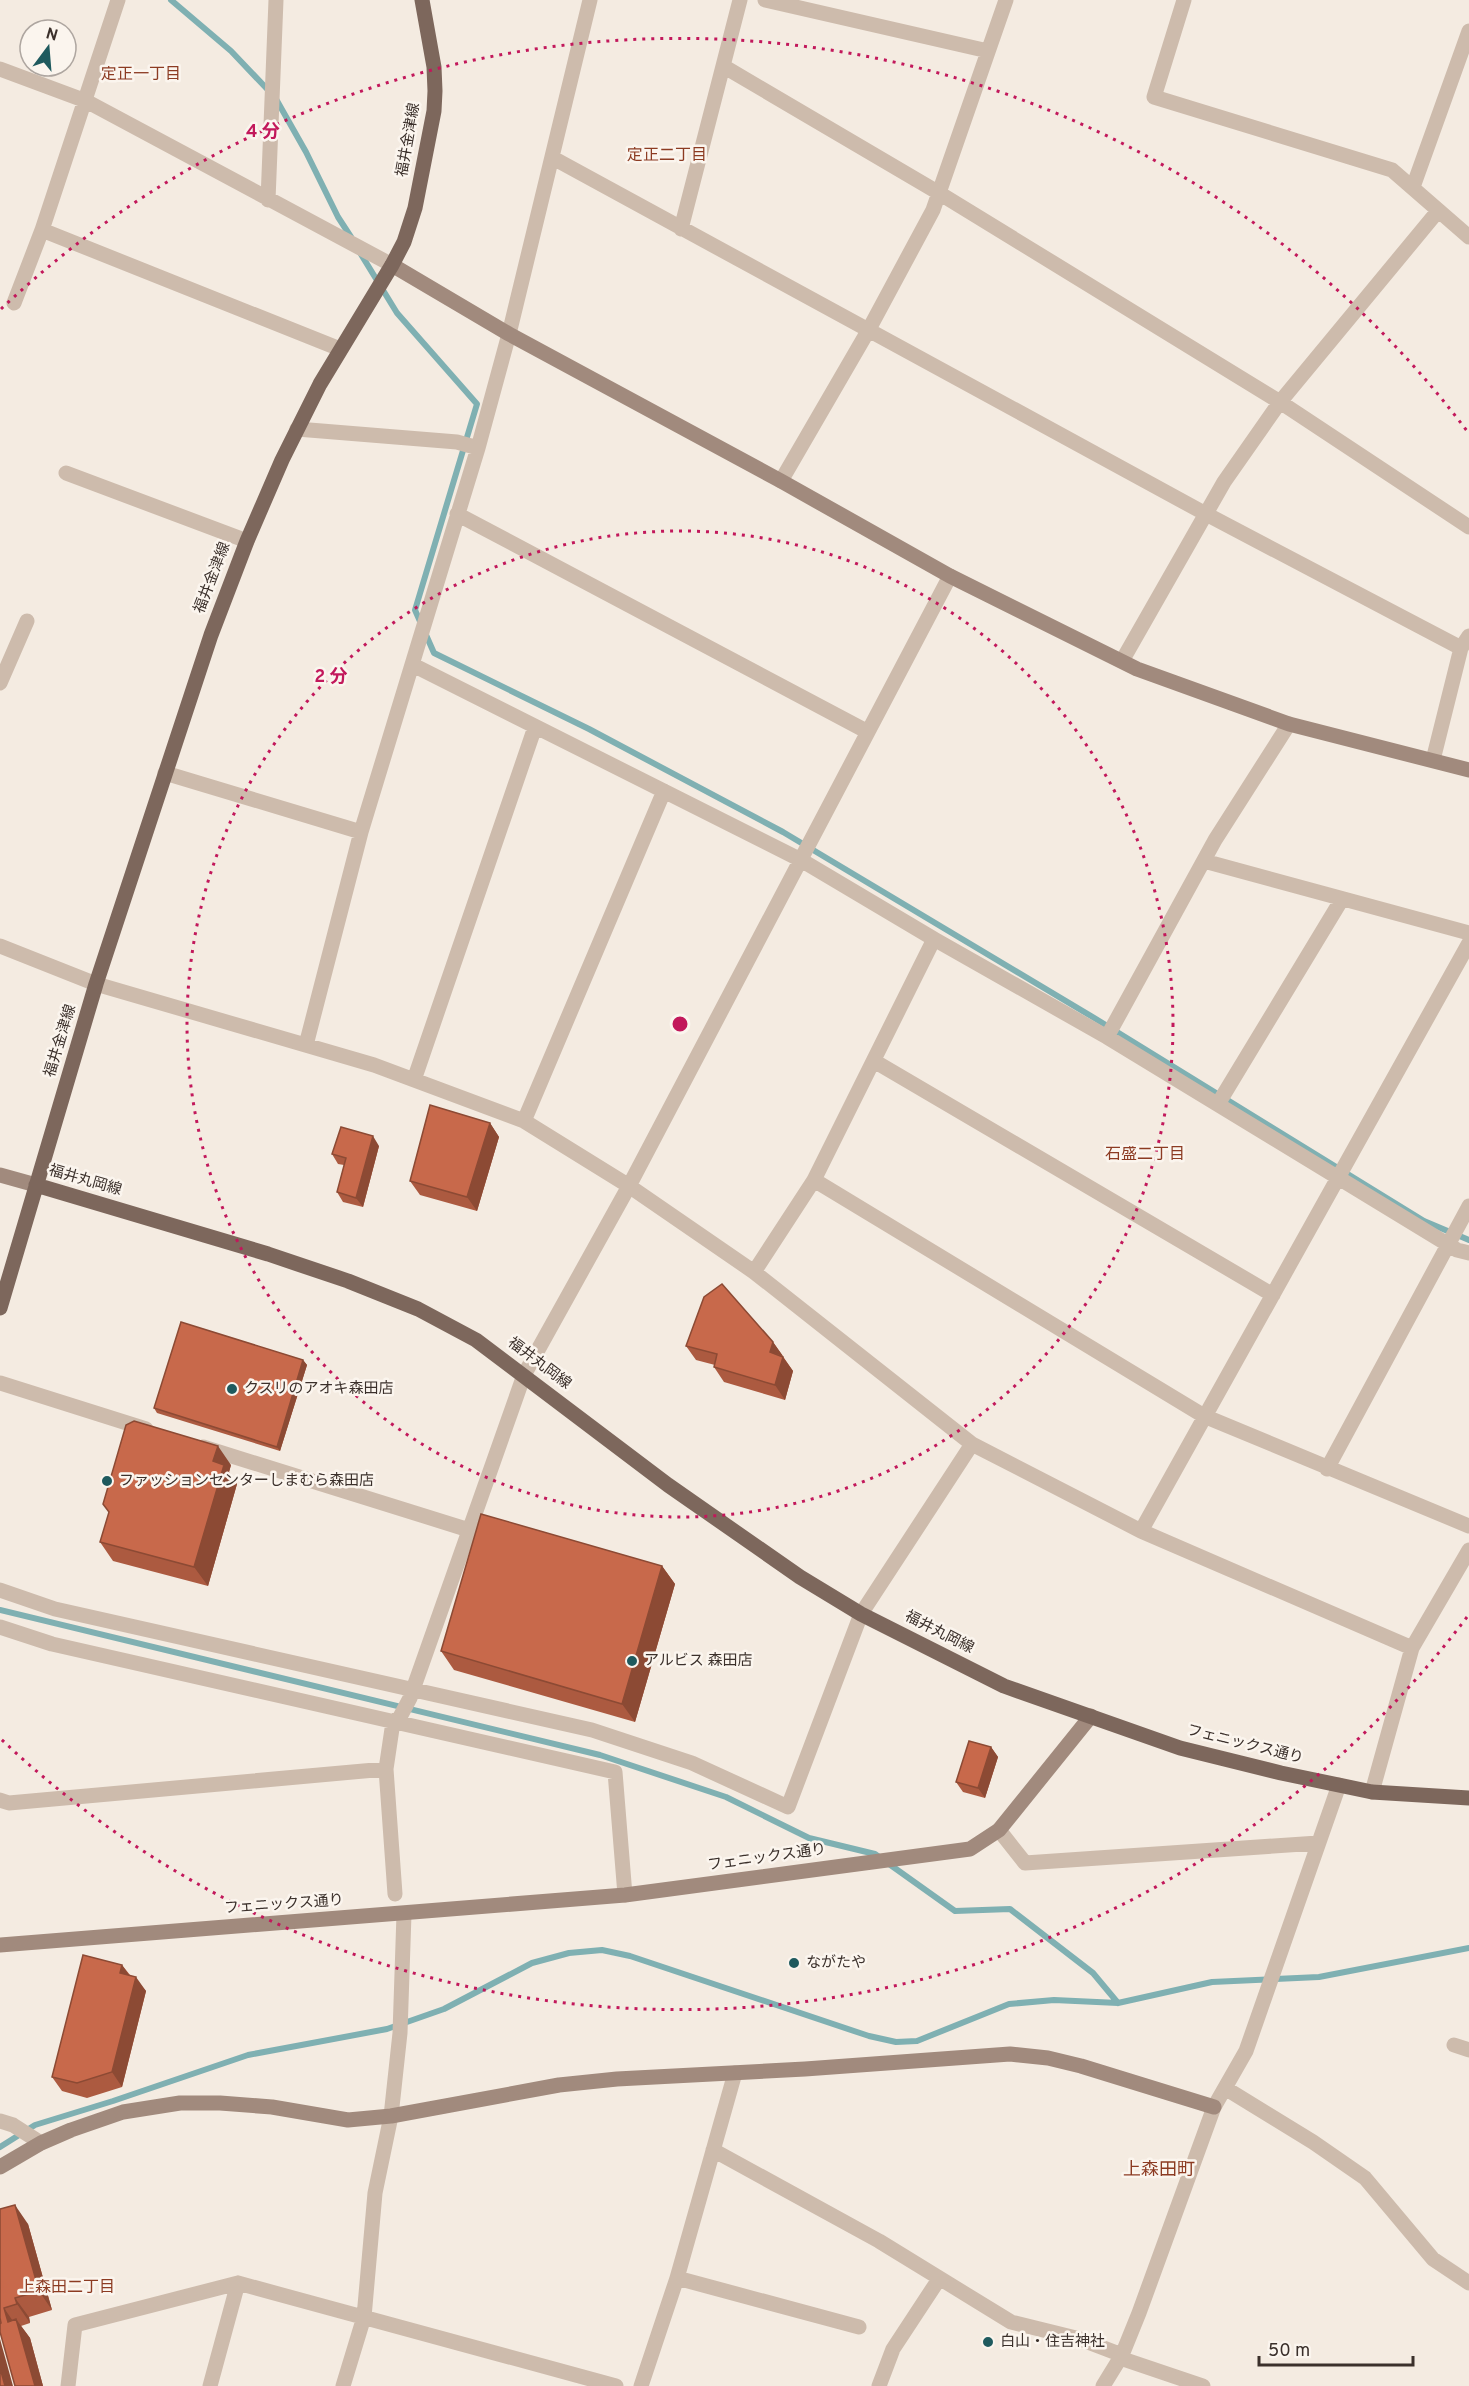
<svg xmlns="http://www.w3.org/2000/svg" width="1469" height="2386" viewBox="0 0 1469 2386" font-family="Overpass,'Noto Sans JP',sans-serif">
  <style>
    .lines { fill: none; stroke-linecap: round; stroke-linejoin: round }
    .stream { stroke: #7fb0b2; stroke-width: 6 }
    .street { stroke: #cdbbac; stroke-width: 15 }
    .secondary { stroke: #a18a7d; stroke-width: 15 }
    .primary { stroke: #7d675c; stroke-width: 15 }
    .wall { fill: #ac5a40 }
    .shaded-wall { fill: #8c4a34 }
    .building { fill: #c8694b; stroke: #8c4a34; stroke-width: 1.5 }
    .ring { fill: none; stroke: #c2185b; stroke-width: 3; stroke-dasharray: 3 6 }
    .poi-dot { fill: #1f5a5e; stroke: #fbf5ee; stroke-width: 2 }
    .labels { text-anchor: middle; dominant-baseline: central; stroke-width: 5; stroke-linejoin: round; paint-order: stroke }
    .street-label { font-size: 15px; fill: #3b302b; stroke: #fbf5ee }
    .poi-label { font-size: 15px; fill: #3b302b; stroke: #fbf5ee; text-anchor: start }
    .neighbourhood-label { font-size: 16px; fill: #8c3b22; stroke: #fbf5ee }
    .quarter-label { font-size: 18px; fill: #8c3b22; stroke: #fbf5ee }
    .centre { fill: #c2185b; stroke: #fbf5ee; stroke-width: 3 }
    .ring-label { font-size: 18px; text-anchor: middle; font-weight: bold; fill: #c2185b; stroke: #fbf5ee; stroke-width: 5; stroke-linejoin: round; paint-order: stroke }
  </style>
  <rect width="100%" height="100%" fill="#f4ebe1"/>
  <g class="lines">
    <!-- stream -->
    <path class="stream" d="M171,0L231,51L269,91
      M276,99L306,152L338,217L351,237
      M359,251L397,313L477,404L415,610L434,653L589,729L783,832L1091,1016L1424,1221L1469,1240
      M0,1610L600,1755L726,1797L809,1838L875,1854L955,1911L1010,1909L1093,1973L1118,2003
      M0,2147L35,2125L113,2101L248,2055L387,2029L444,2009L532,1963L569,1953L602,1950L630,1956L869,2036L896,2042L917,2041L1009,2004L1054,2000L1118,2003L1212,1982L1319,1977L1469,1948"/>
    <!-- street -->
    <path class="street" d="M765,0L988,51
      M1184,0L1154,97L1392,170L1469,237
      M723,66L939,193L1280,402L1469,527
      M0,69L86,101L392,265
      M553,158L1206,514L1461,648
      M1413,187L1469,31
      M268,200L276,0
      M681,229L740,0
      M42,230L340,349
      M14,303L42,230L118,0
      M297,429L457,442L478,448
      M66,473L247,541
      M781,481L868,331L933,210L1006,0
      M457,514L868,732
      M1122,661L1224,482L1280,402L1438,211
      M413,665L801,860L934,939
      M0,683L27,621
      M1433,760L1461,648L1469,636
      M165,773L361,832
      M1204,861L1469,933
      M0,946L96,984L374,1065L524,1121L629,1186L754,1272L972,1444L1141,1531L1412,1648
      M1107,1037L1215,840L1289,724
      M306,1045L361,832L478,448L509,334L590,0
      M874,1061L1273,1295
      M414,1080L535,727
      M1218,1104L1342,899
      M524,1121L664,791
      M814,1180L1204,1416L1469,1526
      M754,1272L814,1180L934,939L1107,1037L1457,1250L1469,1253
      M0,1383L146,1429
      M203,1447L469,1530
      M1327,1469L1469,1206
      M1141,1531L1469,943
      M0,1590L55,1609L592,1730L692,1763L788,1807L861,1614L972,1444
      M0,1627L52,1644L615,1772L625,1895
      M386,1769L393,1722L400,1717L410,1698L524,1375L629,1186L950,576
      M1372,1792L1412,1648L1469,1550
      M0,1800L9,1803L386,1769L395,1894
      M999,1830L1025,1863L1318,1843
      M1454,2045L1469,2050
      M1225,2088L1313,2142L1365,2178L1433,2259L1469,2283
      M0,2121L13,2125L41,2143
      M713,2150L879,2241L1011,2322L1080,2339L1122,2355
      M677,2278L859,2327
      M1120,2358L1203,2386
      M68,2386L75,2325L238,2283L616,2386
      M210,2386L238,2283
      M343,2386L364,2317L375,2193L391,2116L400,2033L404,1914
      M641,2386L677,2278L735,2073
      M879,2386L893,2349L939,2279
      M1103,2386L1122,2355L1139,2313L1214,2107L1246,2051L1339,1785"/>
    <!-- secondary -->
    <path class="secondary" d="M392,265L509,334L781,481L950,576L1137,669L1289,724L1469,770
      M0,1175L36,1185
      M0,1945L625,1895L970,1849L999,1830L1091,1716
      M0,2167L41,2143L71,2130L123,2112L180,2103H220L272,2107L348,2120L391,2116L559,2085L617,2079L805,2069L1010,2054L1048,2058L1081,2066L1214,2107"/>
    <!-- primary -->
    <path class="primary" d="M36,1185L268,1254L348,1281L418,1309L476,1340L668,1485L800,1577L861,1614L1004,1686L1180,1748L1281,1773L1372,1792L1469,1798
      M0,1308L96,984L211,635L247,541L282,460L320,384L392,265L404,242L415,208L434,111L435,91L434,67L422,0"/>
  </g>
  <!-- wall -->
  <path class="wall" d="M490,1123L499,1137L477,1211L420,1195L410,1181Z
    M379,1146L363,1207L343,1202L337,1192L344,1165L338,1164L332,1154Z
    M773,1342L793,1371L785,1400L724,1382L714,1367L715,1365L696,1360L686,1346Z
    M303,1360L307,1365L280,1451L157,1413L154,1408Z
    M231,1465L229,1472L237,1484L208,1586L113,1561L100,1542Z
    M662,1566L675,1584L635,1722L454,1670L441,1651Z
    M991,1747L998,1757L985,1798L963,1792L956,1782Z
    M122,1965L130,1975L146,1991L122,2087L87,2098L62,2091L52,2077Z
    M0,2209L28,2224L52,2310L29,2317L30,2323L21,2326L30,2338L43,2386H15L1,2323L0,2324Z"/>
  <!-- shaded-wall -->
  <path class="shaded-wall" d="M490,1123L499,1137L477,1211L467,1197Z
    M373,1136L379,1146L363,1207L356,1198Z
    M773,1342L783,1356L770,1352Z
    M783,1357L793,1371L785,1400L775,1385Z
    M303,1360L307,1365L280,1451L277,1447Z
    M218,1446L231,1465L229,1472L237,1484L208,1586L194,1567L213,1461Z
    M662,1566L675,1584L635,1722L622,1704Z
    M991,1747L998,1757L985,1798L978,1788Z
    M122,1965L132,1979L120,1973Z
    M136,1977L146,1991L122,2087L112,2072Z
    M15,2205L28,2224L52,2310L39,2291Z
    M15,2298L29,2317L30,2323L17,2304Z
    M4,2308L17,2327L8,2322Z
    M16,2319L30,2338L43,2386H35Z
    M0,2339L13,2386H5L0,2368Z"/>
  <!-- building -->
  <path class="building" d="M430,1105L490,1123L467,1197L410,1181Z
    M341,1127L373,1136L356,1198L337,1192L346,1158L332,1154Z
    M722,1284L773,1342L770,1352L783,1357L775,1385L714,1367L717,1354L686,1346L704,1297Z
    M181,1322L303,1360L277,1447L154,1408Z
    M134,1421L218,1446L213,1461L224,1465L194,1567L100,1542L109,1512L103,1504L126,1425Z
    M481,1514L662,1566L622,1704L441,1651Z
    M969,1741L991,1747L978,1788L956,1782Z
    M83,1955L122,1965L120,1973L136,1977L112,2072L77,2083L52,2077Z
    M15,2205L39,2291L15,2298L17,2304L4,2308L8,2322L16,2319L35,2386H15L0,2332V2324L1,2323L0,2318V2209Z
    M0,2368L5,2386H0Z"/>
  <!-- distance rings -->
  <g class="ring">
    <circle cx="680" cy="1024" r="493"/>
    <path d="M1467 1617A986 986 0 0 1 1 1739M1 309A986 986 0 0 1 1467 431"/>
  </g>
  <!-- markers -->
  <g class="poi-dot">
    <circle cx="232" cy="1389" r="6"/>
    <circle cx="107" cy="1481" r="6"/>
    <circle cx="632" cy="1661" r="6"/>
    <circle cx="794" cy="1963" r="6"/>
    <circle cx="988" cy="2342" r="6"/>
  </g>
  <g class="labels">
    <!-- street labels -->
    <g class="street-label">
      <text transform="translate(409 140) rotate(-80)">福井金津線</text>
      <text transform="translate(213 578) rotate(-69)">福井金津線</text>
      <text transform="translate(61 1041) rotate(-73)">福井金津線</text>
      <text transform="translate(85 1181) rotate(16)">福井丸岡線</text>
      <text transform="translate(539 1364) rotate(37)">福井丸岡線</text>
      <text transform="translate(939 1633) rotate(27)">福井丸岡線</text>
      <text transform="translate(1245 1745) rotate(14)">フェニックス通り</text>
      <text transform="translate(767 1858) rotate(-8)">フェニックス通り</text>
      <text transform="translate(284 1905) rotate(-4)">フェニックス通り</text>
    </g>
    <!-- poi labels -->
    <g class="poi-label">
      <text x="244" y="1389">クスリのアオキ森田店</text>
      <text x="119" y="1481">ファッションセンターしまむら森田店</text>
      <text x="644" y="1661">アルビス 森田店</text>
      <text x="806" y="1963">ながたや</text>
      <text x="1000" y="2342">白山・住吉神社</text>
    </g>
    <!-- neighbourhood labels -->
    <g class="neighbourhood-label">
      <text x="141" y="75">定正一丁目</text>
      <text x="667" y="156">定正二丁目</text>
      <text x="1145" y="1155">石盛二丁目</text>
      <text x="67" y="2288">上森田二丁目</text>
    </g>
    <!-- quarter labels -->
    <g class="quarter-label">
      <text x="1159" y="2170">上森田町</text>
    </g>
  </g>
  <circle cx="680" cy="1024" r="9" class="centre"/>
  <g class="ring-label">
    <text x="263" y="137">4 分</text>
    <text x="331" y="682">2 分</text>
  </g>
  <!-- north arrow -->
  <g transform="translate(48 48) rotate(16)"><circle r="28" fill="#fbf5ee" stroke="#aea6a0" stroke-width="1.5"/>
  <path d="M0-4.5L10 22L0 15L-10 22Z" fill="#1f5a5e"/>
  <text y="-9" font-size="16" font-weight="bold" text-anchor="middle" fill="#3b302b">N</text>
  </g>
  <!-- scale -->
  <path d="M1259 2356v9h154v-9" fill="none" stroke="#3b302b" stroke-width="3"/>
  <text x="1268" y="2356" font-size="18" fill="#3b302b" stroke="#fbf5ee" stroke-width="4.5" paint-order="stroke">50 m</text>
</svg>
